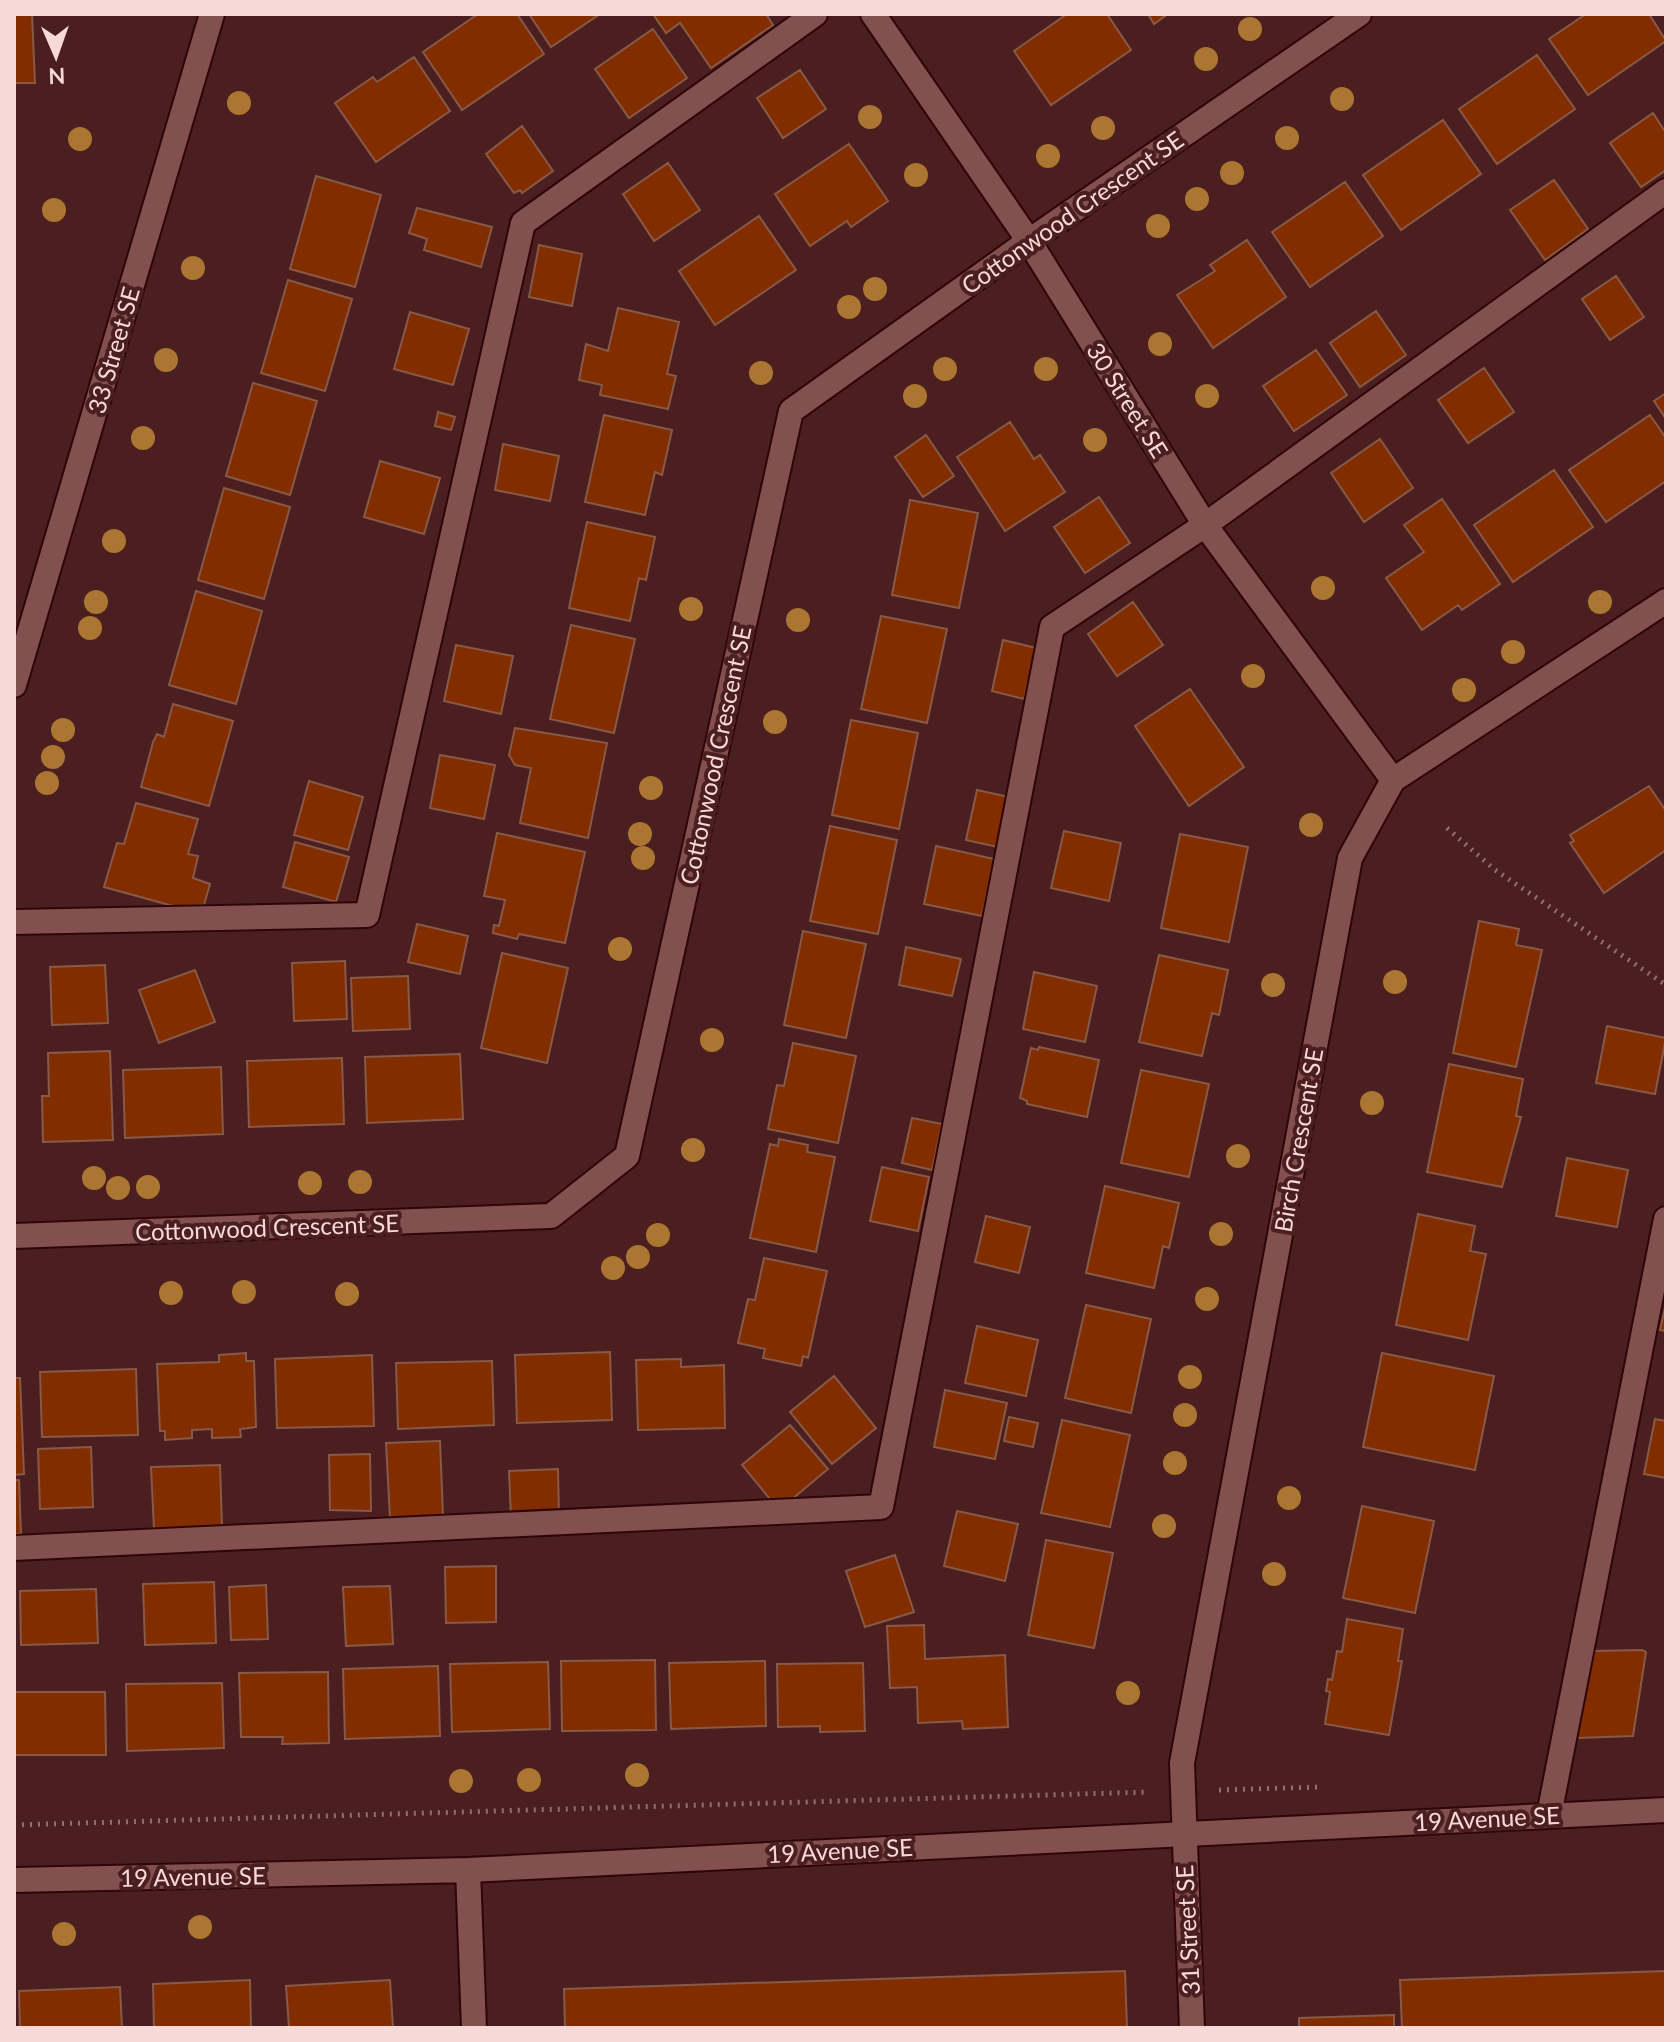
<svg xmlns="http://www.w3.org/2000/svg" width="1680" height="2042" viewBox="0 0 1680 2042" font-family="Lato,sans-serif">
  <style>
    .building { fill: #812d00; stroke: #885947; stroke-width: 2 }
    .lines { fill: none; stroke-linecap: round; stroke-linejoin: round }
    .service-casing { stroke: #2f0508; stroke-width: 28 }
    .minor-casing { stroke: #2f0508; stroke-width: 28 }
    .path { stroke: #946e6d; stroke-width: 5; stroke-dasharray: 2 6; stroke-linecap: butt }
    .service { stroke: #82504e; stroke-width: 24 }
    .minor { stroke: #82504e; stroke-width: 24 }
    .tree { fill: #ab7632 }
    .labels { text-anchor: middle; dominant-baseline: central; stroke-width: 8; stroke-linejoin: round; paint-order: stroke }
    .street-label { font-size: 24px; fill: #f7d9d7; stroke: #4b1f1f }
  </style>
  <rect width="100%" height="100%" fill="#4b1f1f"/>
  <!-- building -->
  <path class="building" d="M14,14H32L35,83H14Z
    M478,14H517L544,54L462,110L423,52Z
    M529,14H600L551,47Z
    M653,14H766L773,25L711,68L680,23L666,33Z
    M1067,14H1107L1131,50L1051,105L1014,51Z
    M1148,14H1168L1154,24Z
    M1586,14H1649L1666,41L1588,95L1549,39Z
    M653,29L687,78L629,118L595,69Z
    M1537,55L1575,109L1497,164L1459,109Z
    M414,57L450,111L376,162L335,103L373,77L377,82Z
    M800,70L826,109L783,138L757,98Z
    M1653,113L1666,133V170L1641,187L1610,143Z
    M1443,120L1481,174L1401,230L1363,175Z
    M522,126L553,171L522,193L520,190L514,193L486,154Z
    M849,144L888,201L851,227L847,221L810,246L775,194Z
    M668,163L700,210L654,241L623,194Z
    M316,176L381,195L355,287L290,269Z
    M1554,180L1588,229L1545,260L1510,210Z
    M1345,182L1383,236L1310,287L1272,232Z
    M417,208L492,227L481,267L424,250L427,239L409,233Z
    M759,216L796,270L715,325L679,271Z
    M1247,240L1286,297L1213,348L1177,295L1215,271L1210,265Z
    M539,245L582,254L572,306L529,297Z
    M1616,276L1644,317L1610,340L1582,299Z
    M288,280L352,299L325,391L261,373Z
    M618,308L679,322L667,374L676,376L668,409L600,395L602,385L579,380L586,344L608,351Z
    M1376,311L1406,355L1360,387L1330,343Z
    M410,312L469,329L453,385L394,369Z
    M1316,350L1347,395L1294,431L1263,386Z
    M1484,368L1514,412L1468,443L1438,400Z
    M253,383L317,401L290,495L226,476Z
    M1666,393V419L1654,401Z
    M438,412L455,417L451,430L435,426Z
    M604,415L672,430L662,475L655,472L645,515L585,502Z
    M1650,415L1666,438V481L1606,522L1569,470Z
    M1010,422L1034,459L1040,455L1065,492L1005,531L957,457Z
    M926,435L954,476L923,497L895,457Z
    M1380,439L1413,488L1364,522L1331,473Z
    M503,444L559,456L550,501L495,490Z
    M380,461L440,478L424,534L364,517Z
    M1554,470L1593,527L1513,582L1474,525Z
    M224,488L290,507L264,599L198,580Z
    M1099,497L1130,543L1085,573L1054,527Z
    M1442,499L1500,584L1462,610L1458,605L1422,630L1386,578L1424,552L1404,525Z
    M910,500L978,513L959,608L892,595Z
    M587,522L655,537L646,580L639,578L630,621L569,608Z
    M196,591L262,611L236,704L169,685Z
    M1133,602L1163,645L1117,676L1088,634Z
    M881,616L947,629L927,723L861,709Z
    M571,625L635,639L614,733L550,719Z
    M1003,640L1036,648L1024,699L992,691Z
    M456,645L513,656L501,714L444,701Z
    M1190,689L1244,767L1189,806L1135,726Z
    M173,704L233,721L209,806L141,787L153,742L157,734L164,737Z
    M851,720L918,733L899,829L832,815Z
    M515,728L607,743L588,838L520,823L531,768L515,765L509,755Z
    M440,755L495,765L484,819L430,808Z
    M309,781L363,797L348,850L294,835Z
    M1649,786L1666,811V850L1604,893L1570,843L1574,841L1570,835Z
    M977,790L1009,797L998,847L966,840Z
    M136,803L198,819L188,854L198,856L193,878L210,884L204,905L185,906L184,909L104,887L117,843L124,844Z
    M830,826L897,840L878,934L810,921Z
    M1064,831L1121,843L1109,901L1051,888Z
    M497,833L585,852L565,943L519,934L517,939L493,933L494,925L499,926L505,900L484,896Z
    M1180,834L1248,847L1229,942L1161,928Z
    M295,842L349,857L336,902L283,887Z
    M936,846L994,859L982,916L924,904Z
    M1479,921L1519,929L1516,945L1542,950L1516,1067L1453,1053Z
    M417,924L468,936L460,974L408,962Z
    M803,931L866,944L846,1038L784,1025Z
    M906,947L961,959L952,996L899,985Z
    M502,953L568,968L547,1063L481,1048Z
    M1159,955L1228,970L1219,1015L1212,1013L1202,1056L1139,1042Z
    M345,961L347,1019L294,1021L292,963Z
    M105,965L108,1023L52,1025L50,967Z
    M195,970L215,1022L159,1043L139,990Z
    M1034,972L1097,986L1085,1042L1023,1029Z
    M408,976L410,1029L353,1031L351,978Z
    M1607,1026L1666,1038L1655,1094L1596,1083Z
    M793,1043L856,1056L838,1143L768,1129L777,1085L784,1086Z
    M1039,1047L1099,1060L1087,1117L1027,1104V1101L1020,1098L1031,1048L1038,1050Z
    M110,1051L113,1140L43,1142L42,1096H49L48,1053Z
    M460,1054L463,1119L367,1123L365,1057Z
    M342,1058L344,1124L249,1127L247,1061Z
    M1449,1064L1523,1079L1516,1116L1521,1117L1502,1187L1427,1172Z
    M221,1067L223,1134L125,1138L123,1070Z
    M1141,1070L1209,1084L1189,1177L1121,1163Z
    M912,1118L942,1124L932,1170L902,1163Z
    M779,1139L808,1145L807,1152L835,1157L816,1252L750,1238L770,1144L778,1146Z
    M1567,1158L1628,1170L1617,1227L1556,1216Z
    M882,1167L929,1177L918,1231L870,1221Z
    M1105,1186L1179,1203L1169,1248L1163,1246L1154,1288L1086,1273Z
    M1418,1214L1475,1226L1470,1251L1486,1254L1468,1340L1396,1325Z
    M986,1216L1030,1227L1019,1273L975,1262Z
    M764,1258L827,1271L808,1358L803,1356L801,1366L763,1358L765,1349L738,1343L748,1299L755,1300Z
    M1666,1304V1331L1660,1330Z
    M1086,1305L1151,1319L1131,1413L1065,1398Z
    M977,1326L1038,1340L1026,1396L965,1383Z
    M610,1352L612,1420L517,1423L515,1355Z
    M246,1353V1361H254L256,1427L240,1429L241,1437L212,1438V1429L192,1430V1438L165,1440V1431H160L157,1364L219,1362V1355Z
    M1382,1353L1494,1376L1475,1470L1363,1447Z
    M372,1355L374,1426L277,1428L275,1359Z
    M681,1359V1367L724,1365L725,1428L638,1430L636,1360Z
    M492,1361L494,1425L398,1429L396,1363Z
    M136,1369L138,1435L42,1437L40,1372Z
    M834,1376L876,1428L832,1464L790,1412Z
    M14,1378H20L24,1474L14,1475Z
    M945,1390L1007,1403L995,1459L934,1447Z
    M1009,1417L1038,1423L1033,1447L1004,1441Z
    M1655,1419L1666,1421V1478L1644,1474Z
    M1062,1420L1130,1435L1110,1527L1041,1513Z
    M790,1425L828,1469L779,1510L742,1465Z
    M440,1441L443,1515L390,1518L386,1443Z
    M91,1447L93,1507L40,1509L38,1449Z
    M370,1454L371,1511L330,1510L329,1455Z
    M220,1465L222,1527L154,1529L151,1467Z
    M558,1469L559,1517L511,1518L509,1471Z
    M14,1480H19L21,1534H14Z
    M1362,1506L1434,1521L1415,1613L1343,1598Z
    M957,1511L1018,1524L1005,1581L944,1566Z
    M1046,1540L1113,1553L1094,1648L1028,1635Z
    M895,1555L914,1612L865,1627L846,1571Z
    M496,1566V1622L446,1623L445,1567Z
    M214,1582L216,1643L145,1645L143,1584Z
    M266,1585L268,1639L231,1640L229,1587Z
    M390,1586L393,1644L346,1646L343,1587Z
    M96,1589L98,1643L21,1645L20,1591Z
    M1347,1619L1403,1629L1398,1661H1402L1389,1735L1325,1724L1330,1692L1326,1691L1328,1679L1332,1680L1337,1651L1342,1652Z
    M924,1625L925,1659L1005,1655L1008,1727L963,1729L962,1721L918,1723L917,1687L890,1688L887,1626Z
    M1642,1650L1646,1652L1633,1736L1577,1738L1589,1655L1594,1651Z
    M655,1660L656,1730L562,1731L561,1661Z
    M765,1661L766,1726L671,1729L669,1663Z
    M548,1662L550,1729L452,1732L450,1664Z
    M863,1663L865,1731L820,1732V1726L778,1727L777,1664Z
    M438,1666L440,1736L345,1739L343,1669Z
    M328,1672L329,1743L282,1744L283,1737H241L239,1673Z
    M222,1683L224,1748L127,1751L126,1684Z
    M14,1692H105L106,1755H14Z
    M1125,1971L1127,2028H565L564,1989Z
    M1666,1971V2028H1402L1400,1980Z
    M250,1980L251,2028H154L153,1984Z
    M390,1980L393,2028H289L286,1986Z
    M120,1987L122,2028H20L19,1991Z
    M1394,2015V2028H1299V2018Z"/>
  <g class="lines">
    <defs>
      <path id="service" d="M14,922L367,915L523,223L815,14
        M14,1548L881,1507L1052,627L1205,525L1666,191
        M1549,1815L1666,1219"/>
      <path id="minor" d="M873,14L1029,241L1205,525L1393,780
        M14,685L212,14
        M14,1236L551,1216L627,1156L791,411L1029,241L1359,14
        M468,1870L474,2028
        M14,1880L468,1870L1666,1810
        M1192,2028L1182,1763L1350,858L1393,780L1666,601"/>
    </defs>
    <!-- service casing -->
    <use href="#service" class="service-casing"/>
    <!-- minor casing -->
    <use href="#minor" class="minor-casing"/>
    <!-- path -->
    <path class="path" d="M1447,828L1495,870L1666,985
      M1219,1790L1321,1787
      M14,1825L1149,1792"/>
    <!-- service -->
    <use href="#service" class="service"/>
    <!-- minor -->
    <use href="#minor" class="minor"/>
  </g>
  <!-- trees -->
  <g class="tree">
    <circle cx="1250" cy="29" r="12"/>
    <circle cx="1206" cy="59" r="12"/>
    <circle cx="1342" cy="99" r="12"/>
    <circle cx="239" cy="103" r="12"/>
    <circle cx="870" cy="117" r="12"/>
    <circle cx="1103" cy="128" r="12"/>
    <circle cx="1287" cy="138" r="12"/>
    <circle cx="80" cy="139" r="12"/>
    <circle cx="1048" cy="156" r="12"/>
    <circle cx="1232" cy="173" r="12"/>
    <circle cx="916" cy="175" r="12"/>
    <circle cx="1197" cy="199" r="12"/>
    <circle cx="54" cy="210" r="12"/>
    <circle cx="1158" cy="226" r="12"/>
    <circle cx="193" cy="268" r="12"/>
    <circle cx="875" cy="289" r="12"/>
    <circle cx="849" cy="307" r="12"/>
    <circle cx="1160" cy="344" r="12"/>
    <circle cx="166" cy="360" r="12"/>
    <circle cx="945" cy="369" r="12"/>
    <circle cx="1046" cy="369" r="12"/>
    <circle cx="761" cy="373" r="12"/>
    <circle cx="915" cy="396" r="12"/>
    <circle cx="1207" cy="396" r="12"/>
    <circle cx="143" cy="438" r="12"/>
    <circle cx="1095" cy="440" r="12"/>
    <circle cx="114" cy="541" r="12"/>
    <circle cx="1323" cy="588" r="12"/>
    <circle cx="96" cy="602" r="12"/>
    <circle cx="1600" cy="602" r="12"/>
    <circle cx="691" cy="609" r="12"/>
    <circle cx="798" cy="620" r="12"/>
    <circle cx="90" cy="628" r="12"/>
    <circle cx="1513" cy="652" r="12"/>
    <circle cx="1253" cy="676" r="12"/>
    <circle cx="1464" cy="690" r="12"/>
    <circle cx="775" cy="722" r="12"/>
    <circle cx="63" cy="730" r="12"/>
    <circle cx="53" cy="757" r="12"/>
    <circle cx="47" cy="783" r="12"/>
    <circle cx="651" cy="788" r="12"/>
    <circle cx="1311" cy="825" r="12"/>
    <circle cx="640" cy="834" r="12"/>
    <circle cx="643" cy="858" r="12"/>
    <circle cx="620" cy="949" r="12"/>
    <circle cx="1395" cy="982" r="12"/>
    <circle cx="1273" cy="985" r="12"/>
    <circle cx="712" cy="1040" r="12"/>
    <circle cx="1372" cy="1103" r="12"/>
    <circle cx="693" cy="1150" r="12"/>
    <circle cx="1238" cy="1156" r="12"/>
    <circle cx="94" cy="1178" r="12"/>
    <circle cx="360" cy="1182" r="12"/>
    <circle cx="310" cy="1183" r="12"/>
    <circle cx="148" cy="1187" r="12"/>
    <circle cx="118" cy="1188" r="12"/>
    <circle cx="1221" cy="1234" r="12"/>
    <circle cx="658" cy="1235" r="12"/>
    <circle cx="638" cy="1257" r="12"/>
    <circle cx="613" cy="1268" r="12"/>
    <circle cx="244" cy="1292" r="12"/>
    <circle cx="171" cy="1293" r="12"/>
    <circle cx="347" cy="1294" r="12"/>
    <circle cx="1207" cy="1299" r="12"/>
    <circle cx="1190" cy="1377" r="12"/>
    <circle cx="1185" cy="1415" r="12"/>
    <circle cx="1175" cy="1463" r="12"/>
    <circle cx="1289" cy="1498" r="12"/>
    <circle cx="1164" cy="1526" r="12"/>
    <circle cx="1274" cy="1574" r="12"/>
    <circle cx="1128" cy="1693" r="12"/>
    <circle cx="637" cy="1775" r="12"/>
    <circle cx="529" cy="1780" r="12"/>
    <circle cx="461" cy="1781" r="12"/>
    <circle cx="200" cy="1927" r="12"/>
    <circle cx="64" cy="1934" r="12"/>
  </g>
  <g class="labels">
    <!-- street labels -->
    <g class="street-label">
      <text transform="translate(1072 212) rotate(-35)">Cottonwood Crescent SE</text>
      <text transform="translate(113 350) rotate(-74)">33 Street SE</text>
      <text transform="translate(1128 400) rotate(58)">30 Street SE</text>
      <text transform="translate(715 755) rotate(-78)">Cottonwood Crescent SE</text>
      <text transform="translate(1298 1140) rotate(-80)">Birch Crescent SE</text>
      <text transform="translate(267 1227) rotate(-2)">Cottonwood Crescent SE</text>
      <text transform="translate(1487 1818) rotate(-3)">19 Avenue SE</text>
      <text transform="translate(840 1850) rotate(-3)">19 Avenue SE</text>
      <text transform="translate(193 1876) rotate(-1)">19 Avenue SE</text>
      <text transform="translate(1187 1930) rotate(-93)">31 Street SE</text>
    </g>
  </g>
  <!-- border -->
  <rect width="1680" height="2042" fill="none" stroke="#f7d9d7" stroke-width="32"/>
  <!-- north arrow -->
  <g transform="translate(56 56) rotate(178)" stroke="#4b1f1f" stroke-width="6" paint-order="stroke">
  <path d="M0-6L14 30L0 20L-14 30Z" fill="#f7d9d7"/>
  <text y="-12" font-size="22" font-weight="bold" text-anchor="middle" fill="#f7d9d7">N</text>
  </g>
</svg>
